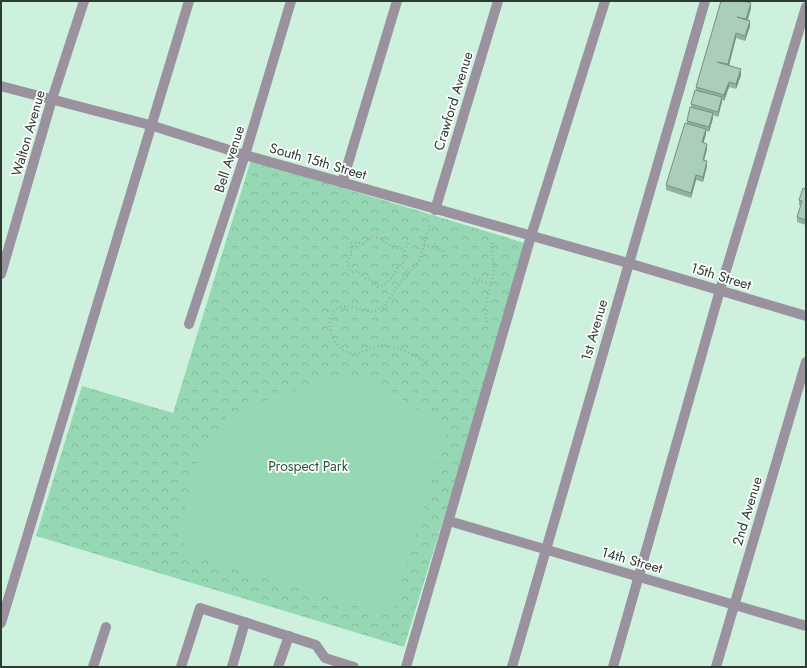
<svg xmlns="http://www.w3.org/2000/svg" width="807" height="668" viewBox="0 0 807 668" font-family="Jost,sans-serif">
<defs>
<pattern id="park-crowns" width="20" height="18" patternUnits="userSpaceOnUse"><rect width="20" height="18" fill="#96d8b3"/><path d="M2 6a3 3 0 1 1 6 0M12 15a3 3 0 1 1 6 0" fill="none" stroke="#82ba9a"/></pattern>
</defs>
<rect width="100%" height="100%" fill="#cdf1dc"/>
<!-- park -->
<path fill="url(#park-crowns)" d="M 251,160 L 528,244 L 404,647 L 36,536 L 82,386 L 173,413 Z"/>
<!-- pitch -->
<path fill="#96d8b3" d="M 336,376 L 374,382 L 447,428 L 392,614 L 188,556 L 180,531 L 196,464 L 227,415 Z"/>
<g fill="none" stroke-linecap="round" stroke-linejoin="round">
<!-- path -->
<g stroke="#95b1a0" stroke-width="2.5" stroke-dasharray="1 3" stroke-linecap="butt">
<path d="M 372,237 L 382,239 L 389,245 L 402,249 L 406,256 C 406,263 401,263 398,268 C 393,276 388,284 378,287 L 372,281 L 364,278 L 359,271 L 351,272 L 347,263 L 351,255 L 351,244 L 356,242 L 363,244 Z"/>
<path d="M 420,237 L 426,239"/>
<path d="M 424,245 L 447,252"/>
<path d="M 405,251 L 408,241"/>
<path d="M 400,265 L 409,272"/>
<path d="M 474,279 L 492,285"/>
<path d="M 487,322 L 485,307 L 495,268 L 491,253 L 493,241"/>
<path d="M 427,362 C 414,356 396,344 381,346 C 369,348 355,358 343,350 C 330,342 322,313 341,307 C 352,304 363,311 374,312 L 385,306 L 396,288 L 419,261 L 430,224"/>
</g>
<!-- minor -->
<g stroke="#9a929f" stroke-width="10">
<path d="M 1,86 L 150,125 L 245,155 L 628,263 L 806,316"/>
<path d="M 342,183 L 397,1"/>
<path d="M 435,210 L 498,1"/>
<path d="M 1,274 L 52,99 L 84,1"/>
<path d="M 189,324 L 245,155 L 291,1"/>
<path d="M 449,521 L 806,626"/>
<path d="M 1,623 L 189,1"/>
<path d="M 93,667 L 106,627"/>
<path d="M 181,667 L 200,608 L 316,645 L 325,658 L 354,667"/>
<path d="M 232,667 L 245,622"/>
<path d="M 278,667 L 289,636"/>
<path d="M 406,667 L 531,236 L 605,1"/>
<path d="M 512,667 L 705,1"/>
<path d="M 613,667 L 720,290 L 806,7"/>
<path d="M 716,667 L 806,362"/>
</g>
</g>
<!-- wall -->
<g fill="#93b19f">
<path d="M 721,1 L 746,1 L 746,2 L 751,8 L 748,20 L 750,26 L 745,41 L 736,38 L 729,65 L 741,75 L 736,89 L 729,87 L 724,101 L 722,100 L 718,117 L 713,115 L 713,118 L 709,132 L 706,131 L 706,134 L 703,143 L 707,149 L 704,160 L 707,166 L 703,182 L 696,180 L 691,198 L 666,190 L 666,185 L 687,124 L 687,121 L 691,108 L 691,104 L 696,90 L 696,87 Z"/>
<path d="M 806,189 L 806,225 L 797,222 L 797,217 L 801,206 L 799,205 L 799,200 Z"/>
</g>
<!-- shaded-wall -->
<g fill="#789082">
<path d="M 751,3 L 751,8 L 746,24 L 746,19 Z"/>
<path d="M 750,21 L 750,26 L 745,41 L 745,36 Z"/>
<path d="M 736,33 L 736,38 L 728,69 L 728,64 Z"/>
<path d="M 741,69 L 741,75 L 736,89 L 736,84 Z"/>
<path d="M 729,82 L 729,87 L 724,101 L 724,95 Z"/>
<path d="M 722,97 L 722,102 L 718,117 L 718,112 Z"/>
<path d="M 713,113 L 713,118 L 709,132 L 709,127 Z"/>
<path d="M 706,129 L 706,134 L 702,148 L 702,142 Z"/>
<path d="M 707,144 L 707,149 L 703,165 L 703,160 Z"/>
<path d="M 707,161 L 707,166 L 703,182 L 703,177 Z"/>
<path d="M 696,175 L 696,180 L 691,198 L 691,193 Z"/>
</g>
<!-- building -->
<g fill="#abceb9" stroke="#789082">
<path d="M 721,1 L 743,1 L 751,3 L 746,19 L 737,17 L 750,21 L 745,36 L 736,33 L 728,64 L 717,62 L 741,69 L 736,84 L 729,82 L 724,95 L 696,87 Z"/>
<path d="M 695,90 L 722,97 L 718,112 L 691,104 Z"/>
<path d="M 690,107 L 713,113 L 709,127 L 687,121 Z"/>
<path d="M 685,123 L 706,129 L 702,142 L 707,144 L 703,160 L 707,161 L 703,177 L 696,175 L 691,193 L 666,185 Z"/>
<path d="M 803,188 L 806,189 L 806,220 L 797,217 L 802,201 L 799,200 Z"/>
</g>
<g text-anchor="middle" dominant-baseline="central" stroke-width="3.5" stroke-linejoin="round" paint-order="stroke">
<!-- street labels -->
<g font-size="14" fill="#2d3c33" stroke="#fff">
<text transform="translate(453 101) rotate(-73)">Crawford Avenue</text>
<text transform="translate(28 133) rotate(-74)">Walton Avenue</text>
<text transform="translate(229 159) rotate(-72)">Bell Avenue</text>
<text transform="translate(318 161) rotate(16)">South 15th Street</text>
<text transform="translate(721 276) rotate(17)">15th Street</text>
<text transform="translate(594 330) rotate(-74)">1st Avenue</text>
<text transform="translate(747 511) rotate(-73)">2nd Avenue</text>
<text transform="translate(632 560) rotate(16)">14th Street</text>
</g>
<!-- park labels -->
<g font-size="14" fill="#26523c" stroke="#fff">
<text x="308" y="466">Prospect Park</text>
</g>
</g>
<!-- border -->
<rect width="807" height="668" fill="none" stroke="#2d3c33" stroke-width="4"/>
</svg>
